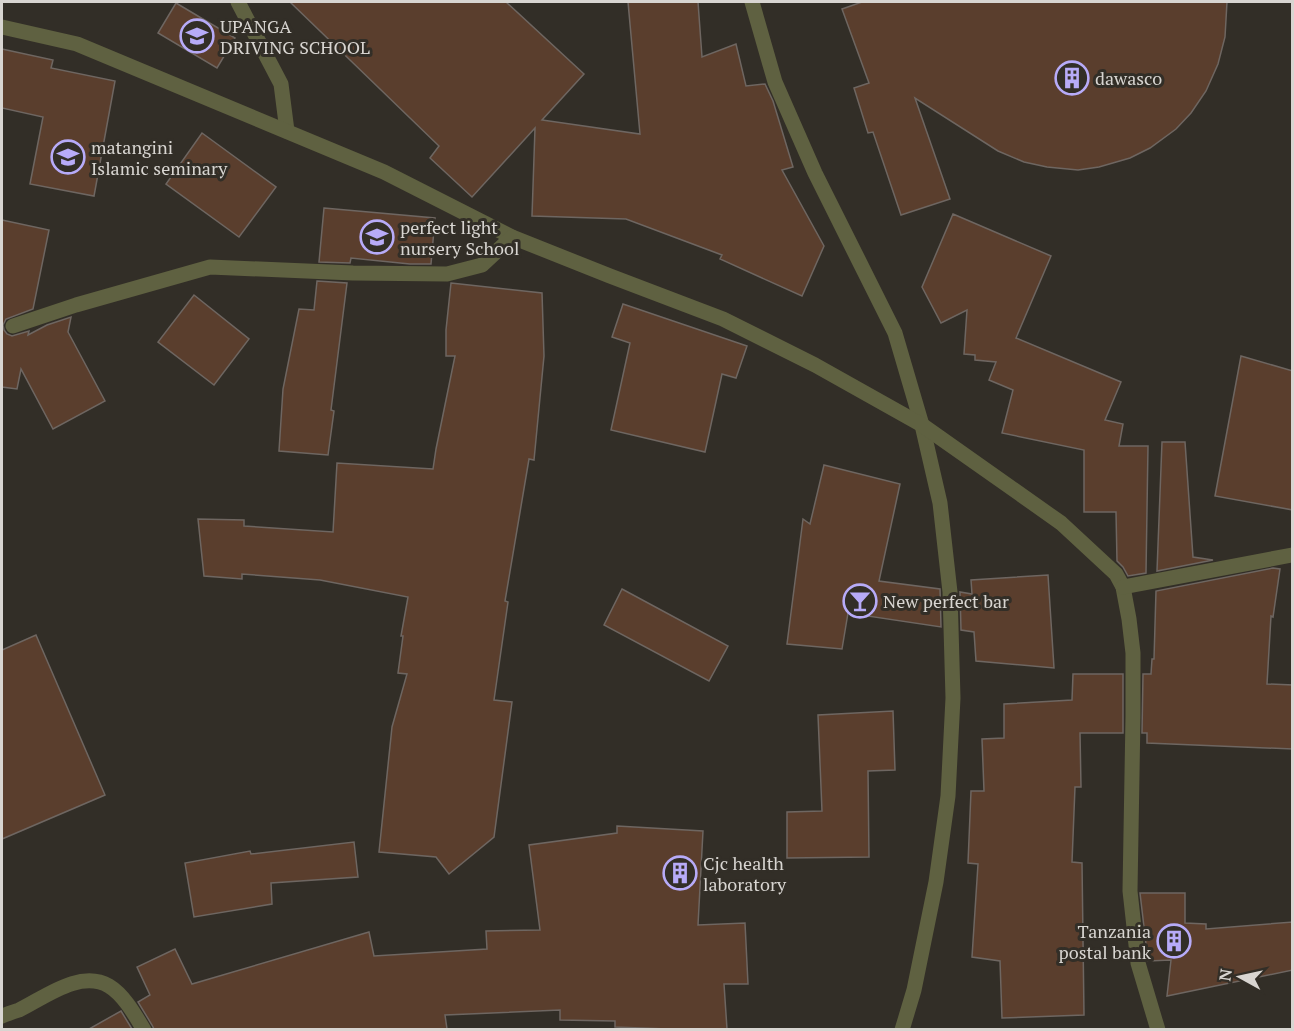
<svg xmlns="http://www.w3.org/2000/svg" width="1294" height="1031" viewBox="0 0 1294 1031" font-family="'PT Serif',serif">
<rect width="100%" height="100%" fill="#322e27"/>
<!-- building -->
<g fill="#5a3e2d" stroke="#6e6661" stroke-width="1.5">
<path d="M 290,2 L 506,2 L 584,74 L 542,120 L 640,134 L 628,2 L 698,2 L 702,57 L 736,44 L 746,86 L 765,84 L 773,101 L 793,167 L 782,170 L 824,246 L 802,296 L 720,259 L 722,255 L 626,219 L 532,216 L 535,128 L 472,197 L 430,158 L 439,146 Z"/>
<path d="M 862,2 L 1227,2 L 1225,37 L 1218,64 L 1206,91 L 1191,113 L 1176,129 L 1150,148 L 1130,158 L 1099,167 L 1078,170 L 1047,167 L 1024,162 L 998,151 L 915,98 L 950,199 L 901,215 L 873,132 L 868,133 L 854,88 L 869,83 L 842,9 Z"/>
<path d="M 176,3 L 235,38 L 217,68 L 158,33 Z"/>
<path d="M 2,49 L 53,60 L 51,68 L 115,81 L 94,196 L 30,184 L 43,117 L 2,108 Z"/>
<path d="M 202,133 L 276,187 L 239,237 L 166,184 Z"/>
<path d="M 324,208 L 435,218 L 431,264 L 410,264 L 351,258 L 350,263 L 319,262 Z"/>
<path d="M 953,214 L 1051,256 L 1016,338 L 1121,382 L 1105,420 L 1123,424 L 1119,446 L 1148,446 L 1146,573 L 1128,576 L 1123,567 L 1117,561 L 1116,512 L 1084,512 L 1084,450 L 1002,433 L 1013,390 L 989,380 L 996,362 L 975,360 L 975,355 L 964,354 L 967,310 L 941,323 L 922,287 Z"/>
<path d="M 2,220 L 49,230 L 33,309 L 6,319 L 3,325 L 4,330 L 7,334 L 12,336 L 29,331 L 28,335 L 47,325 L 71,317 L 68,332 L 105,401 L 53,429 L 21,369 L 17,389 L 2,387 Z"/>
<path d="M 317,281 L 347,283 L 331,410 L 334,411 L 328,455 L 279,451 L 283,389 L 299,309 L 314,310 Z"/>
<path d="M 451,283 L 542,293 L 544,356 L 534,460 L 529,459 L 505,601 L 508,602 L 494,700 L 512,702 L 494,837 L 449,874 L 436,857 L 379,852 L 392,727 L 407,674 L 398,673 L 403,636 L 401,636 L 408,597 L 320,580 L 242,574 L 242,579 L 204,576 L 198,519 L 244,520 L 244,526 L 333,532 L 337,463 L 433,469 L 436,449 L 455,356 L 446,356 L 446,330 Z"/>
<path d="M 194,295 L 249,339 L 214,385 L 158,342 Z"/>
<path d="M 623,304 L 747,346 L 736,378 L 722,374 L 705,452 L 611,430 L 630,343 L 612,337 Z"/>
<path d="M 1241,356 L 1293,371 L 1293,510 L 1215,496 Z"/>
<path d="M 1162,442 L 1185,442 L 1193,557 L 1213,560 L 1157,571 Z"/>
<path d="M 824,465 L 900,484 L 879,581 L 940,589 L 941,627 L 848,613 L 842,649 L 787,644 L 803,519 L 810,524 Z"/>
<path d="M 1273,568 L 1280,569 L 1273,617 L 1271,616 L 1267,684 L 1293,685 L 1293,749 L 1147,743 L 1147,733 L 1142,733 L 1143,674 L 1151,674 L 1152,659 L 1154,659 L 1156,591 Z"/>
<path d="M 1048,575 L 1054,668 L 976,661 L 974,632 L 961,630 L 960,592 L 972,594 L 971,580 Z"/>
<path d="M 622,589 L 728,646 L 709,681 L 604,625 Z"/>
<path d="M 36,635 L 105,795 L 2,839 L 2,650 Z"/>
<path d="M 1073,674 L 1123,674 L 1123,733 L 1080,733 L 1081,787 L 1075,787 L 1072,862 L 1082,863 L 1084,1015 L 1002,1018 L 1000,961 L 972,957 L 978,864 L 968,863 L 971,791 L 984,791 L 982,739 L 1004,738 L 1004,704 L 1072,700 Z"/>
<path d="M 893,711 L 895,770 L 868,771 L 869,857 L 787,858 L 787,812 L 822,811 L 818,715 Z"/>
<path d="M 617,826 L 703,831 L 698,925 L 745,923 L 748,984 L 724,984 L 727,1029 L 668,1029 L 615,1027 L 615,1021 L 560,1020 L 560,1010 L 445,1015 L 447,1029 L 154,1029 L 152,1025 L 138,1002 L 150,995 L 137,967 L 175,949 L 192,984 L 369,932 L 374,956 L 487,949 L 486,931 L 540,930 L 529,845 L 617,833 Z"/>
<path d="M 354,842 L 358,877 L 271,883 L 272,904 L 194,917 L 185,863 L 250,851 L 251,854 Z"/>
<path d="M 1140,893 L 1185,893 L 1185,923 L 1206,924 L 1206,929 L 1293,922 L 1293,970 L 1167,996 L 1171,960 L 1148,961 Z"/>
<path d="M 121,1011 L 132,1029 L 89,1029 Z"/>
</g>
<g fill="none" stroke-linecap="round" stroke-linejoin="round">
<!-- street -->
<g stroke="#5f6141" stroke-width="15">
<path d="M 238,2 L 281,84 L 287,131"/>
<path d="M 752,2 L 775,82 L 815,173 L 895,333 L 922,425 L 940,503 L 950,592 L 953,698 L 948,796 L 936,882 L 914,990 L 902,1030"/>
<path d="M 2,27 L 77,44 L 384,172 L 512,237 L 610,276 L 723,319 L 815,365 L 922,425 L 1061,523 L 1116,574 L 1123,587 L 1129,619 L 1133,653 L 1133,716 L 1130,891 L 1138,963 L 1158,1030"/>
<path d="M 13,326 L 76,305 L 210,267 L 353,273 L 447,274 L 482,265 L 512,237"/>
<path d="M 1123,587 L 1292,555"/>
<path d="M 2,1016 C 7,1014 13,1012 19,1010 C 44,998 80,969 109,986 C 124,995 135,1015 144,1030"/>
</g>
</g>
<!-- icons -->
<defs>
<g id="university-ring" transform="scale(1.725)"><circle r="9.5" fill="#322e27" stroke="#b7abf8" stroke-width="1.5"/><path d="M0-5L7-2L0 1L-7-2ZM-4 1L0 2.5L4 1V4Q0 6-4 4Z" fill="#b7abf8"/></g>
<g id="building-ring" transform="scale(1.725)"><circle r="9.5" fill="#322e27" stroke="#b7abf8" stroke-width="1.5"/><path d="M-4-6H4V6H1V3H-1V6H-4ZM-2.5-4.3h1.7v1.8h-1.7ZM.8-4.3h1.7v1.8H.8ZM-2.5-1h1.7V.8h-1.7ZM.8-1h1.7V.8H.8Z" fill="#b7abf8"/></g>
<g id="school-ring" transform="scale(1.725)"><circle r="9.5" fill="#322e27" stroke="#b7abf8" stroke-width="1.5"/><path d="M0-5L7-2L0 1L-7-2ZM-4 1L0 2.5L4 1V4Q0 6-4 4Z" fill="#b7abf8"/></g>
<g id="bar-ring" transform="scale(1.725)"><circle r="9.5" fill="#322e27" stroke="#b7abf8" stroke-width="1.5"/><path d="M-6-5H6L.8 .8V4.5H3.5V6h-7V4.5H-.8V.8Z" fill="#b7abf8"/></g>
</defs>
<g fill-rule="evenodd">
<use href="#university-ring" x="197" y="36"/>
<use href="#building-ring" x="1072" y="78"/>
<use href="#school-ring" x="68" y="157"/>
<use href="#school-ring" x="377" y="237"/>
<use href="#bar-ring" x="860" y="601"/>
<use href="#building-ring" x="680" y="873"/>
<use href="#building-ring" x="1174" y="941"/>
</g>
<g text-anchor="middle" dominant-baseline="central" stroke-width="6" stroke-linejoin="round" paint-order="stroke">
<!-- poi labels -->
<g font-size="18" fill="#d8d5d1" stroke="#322e27" text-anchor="start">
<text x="220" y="26">UPANGA<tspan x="220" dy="21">DRIVING SCHOOL</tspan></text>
<text x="1095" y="78">dawasco</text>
<text x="91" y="147">matangini<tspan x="91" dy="21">Islamic seminary</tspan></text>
<text x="400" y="227">perfect light<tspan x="400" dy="21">nursery School</tspan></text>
<text x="883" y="601">New perfect bar</text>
<text x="703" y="863">Cjc health<tspan x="703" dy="21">laboratory</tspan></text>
<text x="1151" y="931" text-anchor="end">Tanzania<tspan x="1151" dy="21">postal bank</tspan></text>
</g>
</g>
<!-- border -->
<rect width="1294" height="1031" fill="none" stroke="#d8d5d1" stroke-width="6"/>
<!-- north arrow -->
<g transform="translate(1240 977) rotate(278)" stroke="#322e27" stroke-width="4.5" paint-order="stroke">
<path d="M0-4.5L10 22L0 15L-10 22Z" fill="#d8d5d1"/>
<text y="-9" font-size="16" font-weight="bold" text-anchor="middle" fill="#d8d5d1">N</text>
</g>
</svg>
